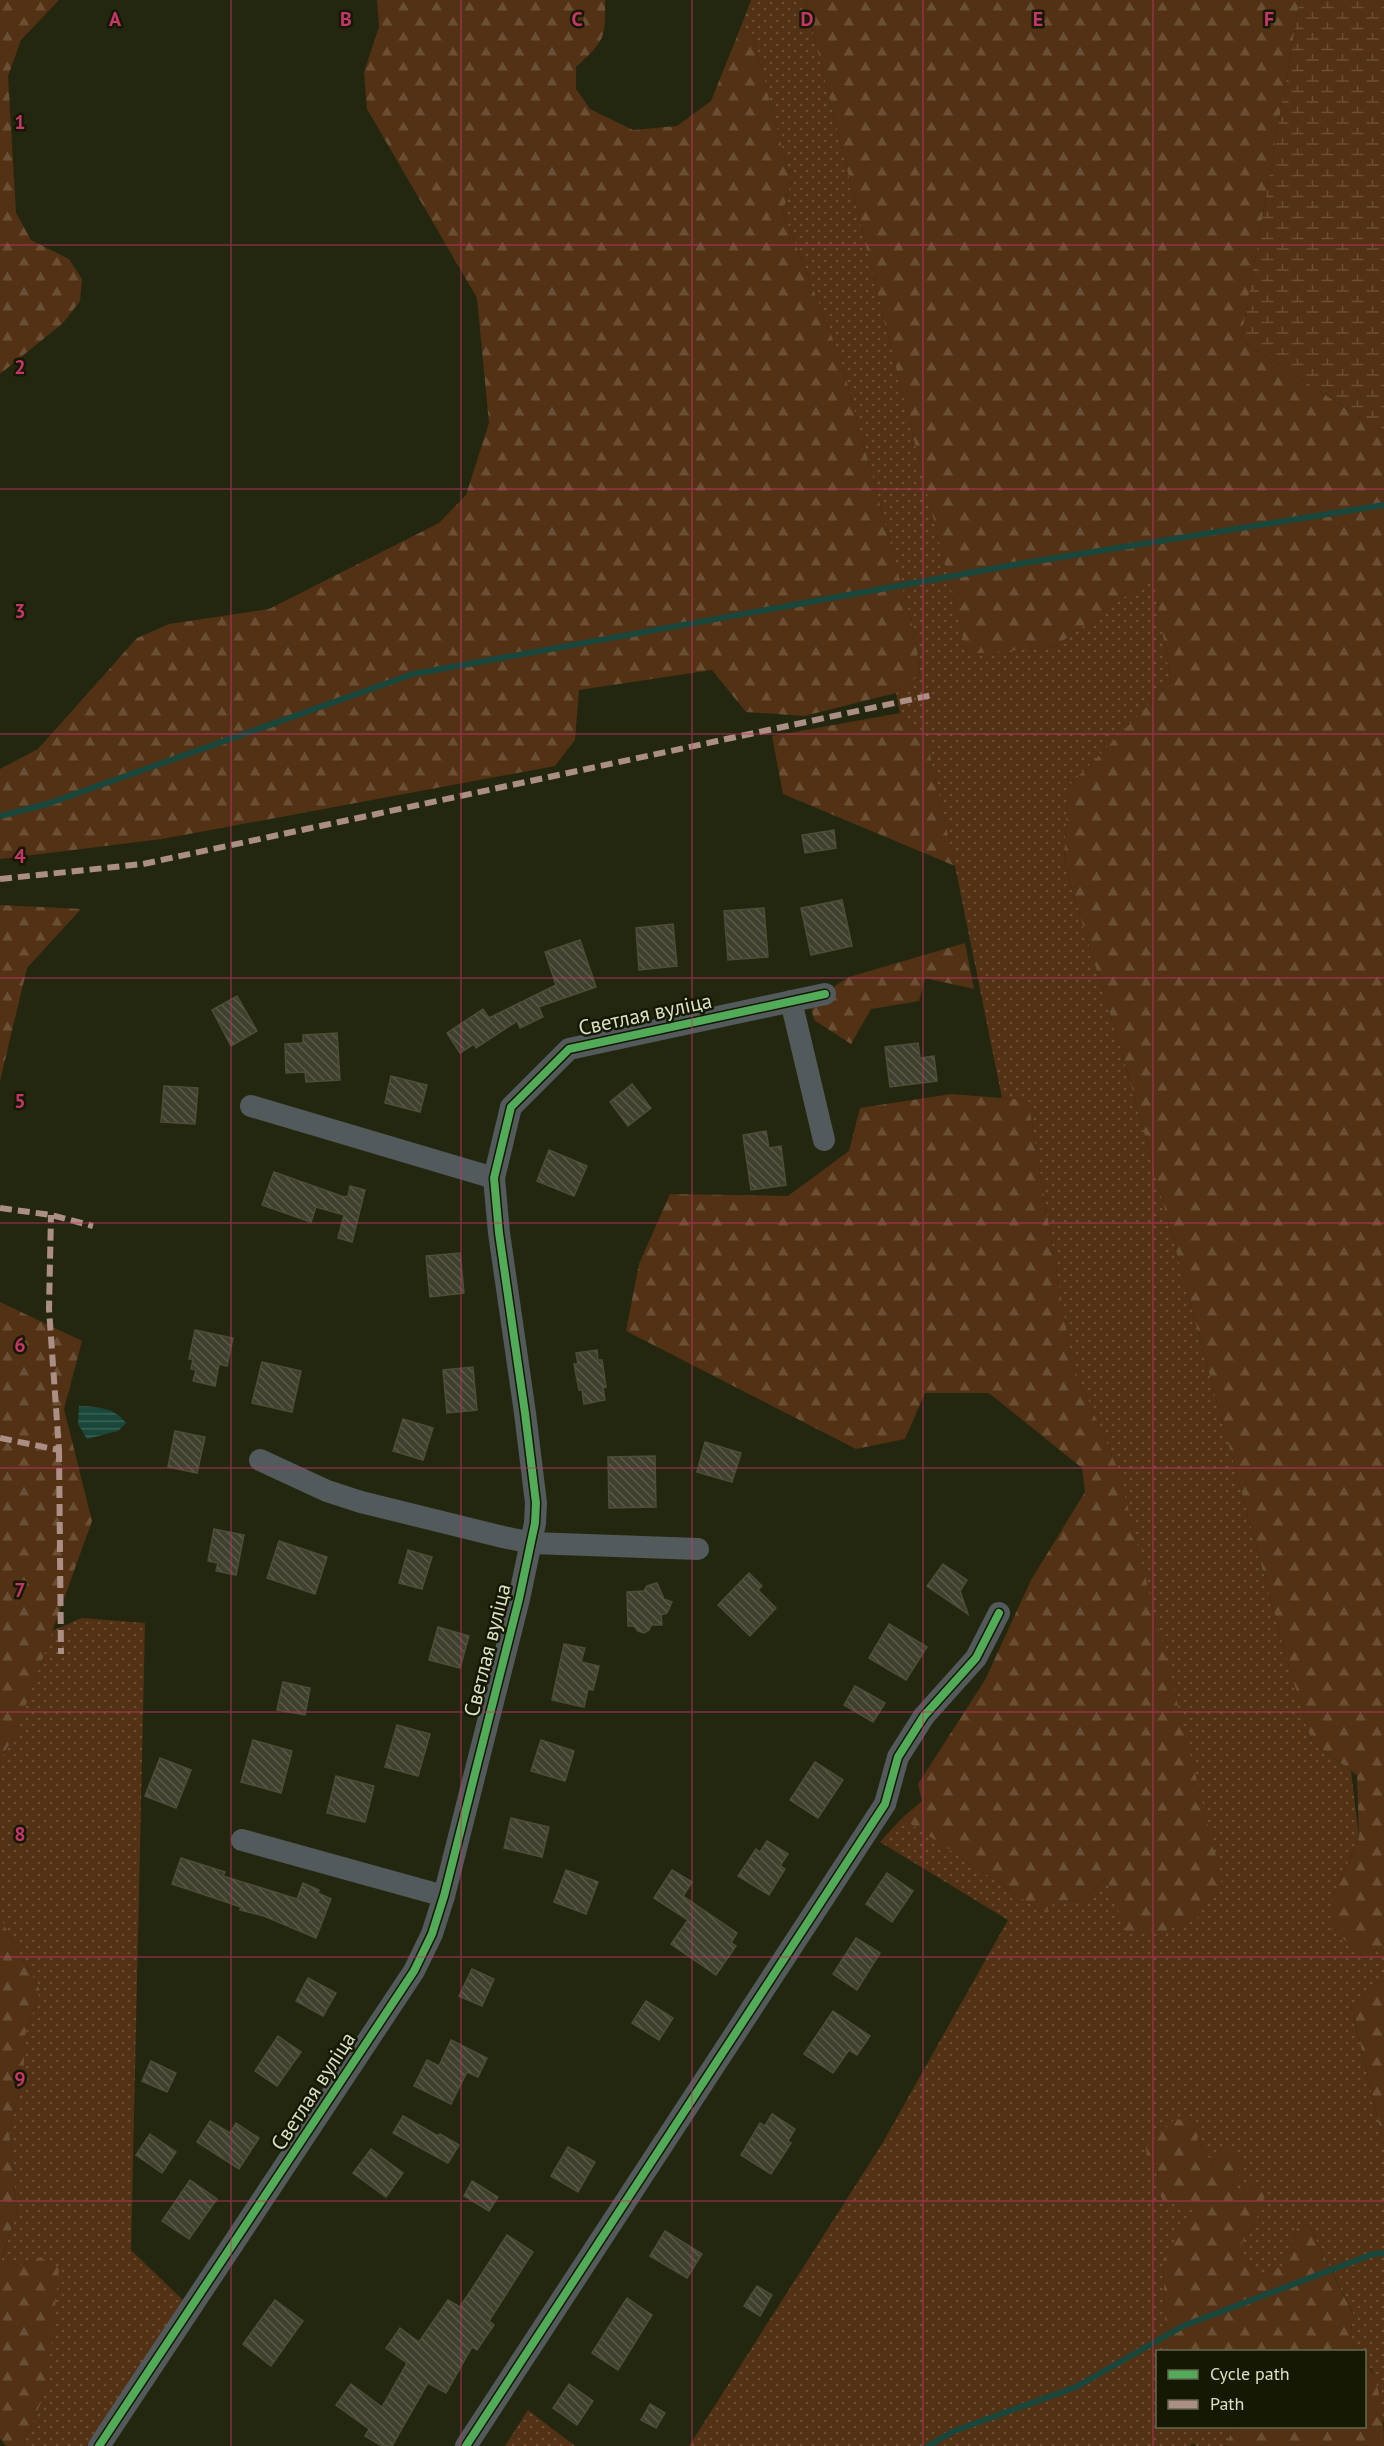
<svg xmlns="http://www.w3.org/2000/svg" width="1384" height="2446" viewBox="0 0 1384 2446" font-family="'PT Sans',sans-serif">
<defs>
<pattern id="grass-dots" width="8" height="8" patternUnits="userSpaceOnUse" patternTransform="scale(1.5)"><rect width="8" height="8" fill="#523115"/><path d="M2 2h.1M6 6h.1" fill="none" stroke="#6a4f35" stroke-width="1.8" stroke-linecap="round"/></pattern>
<pattern id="forest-firs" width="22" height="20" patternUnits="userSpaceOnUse" patternTransform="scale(1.5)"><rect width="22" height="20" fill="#523115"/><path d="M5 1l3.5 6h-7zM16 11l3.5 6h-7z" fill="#6a4f35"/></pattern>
<pattern id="wetland-marsh" width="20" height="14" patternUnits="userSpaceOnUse" patternTransform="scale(1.5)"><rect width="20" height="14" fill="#523115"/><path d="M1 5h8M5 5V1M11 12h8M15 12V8" fill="none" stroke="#6a4f35"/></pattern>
<pattern id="water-rules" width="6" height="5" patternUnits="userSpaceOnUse" patternTransform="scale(1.5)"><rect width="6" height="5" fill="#1a473b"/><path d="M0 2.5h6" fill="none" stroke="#3b6156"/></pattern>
<pattern id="building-back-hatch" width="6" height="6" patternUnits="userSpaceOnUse" patternTransform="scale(1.5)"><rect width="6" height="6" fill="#3f402d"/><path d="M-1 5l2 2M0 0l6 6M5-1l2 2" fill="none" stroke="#5a5b4a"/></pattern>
</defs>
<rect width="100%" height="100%" fill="#24270f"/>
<!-- grass -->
<g fill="url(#grass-dots)">
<path d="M 751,0 L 805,0 L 967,653 L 1054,647 L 1153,576 L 1171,682 L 1068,787 L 1064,863 L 1128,1073 L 1287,1660 L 1312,1742 L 1351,1771 L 1359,1838 L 1331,1901 L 1364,1954 L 1384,1947 L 1384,1980 L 1372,1985 L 1351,2006 L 1384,2145 L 1384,2423 L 1372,2370 L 1365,2360 L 1364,2352 L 1358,2351 L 1350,2340 L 1353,2313 L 1308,2224 L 1297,2228 L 1284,2266 L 1260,2276 L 1238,2250 L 1256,2220 L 1256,2183 L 1241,2194 L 1213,2164 L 1197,2140 L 1158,2165 L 1157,2188 L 1194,2210 L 1163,2260 L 1166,2351 L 1158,2352 L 1158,2426 L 1235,2427 L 1224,2446 L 1197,2446 L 1193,2443 L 1190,2446 L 689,2446 L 882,2144 L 1008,1920 L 880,1842 L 902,1818 L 1044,1913 L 1056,1901 L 1084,1900 L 1106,1878 L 1119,1472 L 1072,1363 L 1028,1100 L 1002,1098 L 955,866 L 925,734 L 900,713 L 896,693 L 920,674 L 916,639 L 841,360 L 783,212 L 791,182 L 752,33 L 740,29 Z"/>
<path d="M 82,1618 L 145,1623 L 131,2250 L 184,2301 L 87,2446 L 23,2446 L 47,2388 L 40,2257 L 21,2265 L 1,2261 L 17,2212 L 9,2130 L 24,2075 L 24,2039 L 40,1990 L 0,1918 L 0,1761 L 16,1732 L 52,1631 Z"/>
<path d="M 528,2410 L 575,2446 L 505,2446 Z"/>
</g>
<!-- forest -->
<g fill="url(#forest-firs)">
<path d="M 0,0 L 59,0 L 21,40 L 8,76 L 16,213 L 31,240 L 69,259 L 82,279 L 80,301 L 63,323 L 0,374 Z"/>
<path d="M 377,0 L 605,0 C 606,39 604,41 576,67 L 576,89 L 590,109 L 633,130 L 677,126 L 711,101 L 740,29 L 752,33 L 791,182 L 783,212 L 841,360 L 916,639 L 920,675 L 896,693 L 804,716 L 746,712 L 712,670 L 579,690 L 575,740 L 555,766 L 162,839 L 0,859 L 0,769 L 38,749 L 137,638 L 169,624 L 269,609 L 439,523 L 466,495 L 489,423 L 477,298 L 367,109 L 364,72 L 379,27 Z"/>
<path d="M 805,0 L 1300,0 L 1241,340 L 1384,433 L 1384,1947 L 1364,1954 L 1331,1930 L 1331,1901 L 1359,1838 L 1357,1775 L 1312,1742 L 1287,1660 L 1128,1073 L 1064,863 L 1068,787 L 1171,682 L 1153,577 L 1054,647 L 967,654 Z"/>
<path d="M 900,713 L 925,733 L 955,866 L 783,794 L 772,736 Z"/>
<path d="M 0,905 L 81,909 L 27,968 L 0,1081 Z"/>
<path d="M 965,943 L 974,989 L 925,978 L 919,1001 L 871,1009 L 851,1044 L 814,1020 L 810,1002 L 849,977 Z"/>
<path d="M 951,1094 L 1028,1100 L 1072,1363 L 1119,1472 L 1222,1880 L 1197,1918 L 1158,1934 L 1127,1933 L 1106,1878 L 1084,1900 L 1056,1901 L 1044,1913 L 902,1818 L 922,1801 L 918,1784 L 985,1680 L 1031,1580 L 1085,1492 L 1082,1468 L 989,1393 L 925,1393 L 905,1439 L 856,1449 L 626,1331 L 639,1264 L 670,1194 L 788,1196 L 849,1151 L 860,1108 Z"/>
<path d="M 0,1302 L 82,1341 L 64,1409 L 92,1521 L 16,1732 L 0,1761 Z"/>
<path d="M 0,1918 L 40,1990 L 24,2039 L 24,2075 L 9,2130 L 17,2212 L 1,2260 L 21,2265 L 40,2257 L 59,2268 L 47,2388 L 23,2446 L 6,2446 L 0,2438 Z"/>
<path d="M 1384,1980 L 1384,2145 L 1351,2005 L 1372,1985 Z"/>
<path d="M 1175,2119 L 1191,2121 L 1201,2130 L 1197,2140 L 1213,2164 L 1226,2149 L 1239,2156 L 1244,2170 L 1232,2185 L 1241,2193 L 1256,2182 L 1265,2195 L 1256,2220 L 1238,2250 L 1260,2276 L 1284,2265 L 1297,2228 L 1308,2224 L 1353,2314 L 1350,2340 L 1358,2351 L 1166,2351 L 1163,2260 L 1193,2210 L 1163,2201 L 1157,2188 L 1158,2165 L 1147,2160 L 1146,2147 Z"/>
<path d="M 1365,2360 C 1381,2382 1384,2419 1384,2446 L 1224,2446 L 1235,2427 L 1364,2426 Z"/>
</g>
<!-- wetland -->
<path fill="url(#wetland-marsh)" d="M 1300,0 L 1384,0 L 1384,433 L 1241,340 Z"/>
<!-- water -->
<path fill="url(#water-rules)" d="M 79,1406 C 97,1407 114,1407 126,1423 L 118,1431 L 87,1439 L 78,1424 Z"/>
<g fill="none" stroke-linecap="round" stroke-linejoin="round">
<!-- stream -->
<g stroke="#1a473b" stroke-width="6">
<path d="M 0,816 L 47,804 L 413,674 L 1024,563 L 1384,505"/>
<path d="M 928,2446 L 954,2431 L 1076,2387 L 1183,2326 L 1373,2254 L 1384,2253"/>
</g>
</g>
<!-- building -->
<g fill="url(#building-back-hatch)" stroke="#4e4d37" stroke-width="1.5">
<path d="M 834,830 L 836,848 L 805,853 L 802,835 Z"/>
<path d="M 842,900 L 852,946 L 811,955 L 801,908 Z"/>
<path d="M 764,908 L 768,957 L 728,960 L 724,911 Z"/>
<path d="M 673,924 L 677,966 L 639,970 L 636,928 Z"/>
<path d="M 580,940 L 596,987 L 541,1006 L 539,1007 L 543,1017 L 520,1028 L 517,1021 L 476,1048 L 474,1044 L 460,1053 L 447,1033 L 483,1009 L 489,1018 L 556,985 L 545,952 Z"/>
<path d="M 237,996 L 257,1031 L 231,1046 L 212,1010 Z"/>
<path d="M 337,1033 L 340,1080 L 306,1082 L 305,1072 L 286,1073 L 285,1044 L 303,1043 L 303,1035 Z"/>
<path d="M 918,1043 L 920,1058 L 934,1056 L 937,1081 L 890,1087 L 885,1047 Z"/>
<path d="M 391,1076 L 427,1085 L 420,1112 L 385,1103 Z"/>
<path d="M 632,1084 L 651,1108 L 628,1126 L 610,1102 Z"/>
<path d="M 164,1086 L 198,1088 L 195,1124 L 161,1122 Z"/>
<path d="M 766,1131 L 769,1148 L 781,1146 L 786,1185 L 751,1190 L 743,1135 Z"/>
<path d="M 549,1150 L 587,1166 L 574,1196 L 537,1181 Z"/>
<path d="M 274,1172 L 344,1197 L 348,1196 L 350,1186 L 365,1190 L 352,1242 L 338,1238 L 344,1215 L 316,1207 L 311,1222 L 262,1205 Z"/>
<path d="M 460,1253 L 464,1293 L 430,1297 L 426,1256 Z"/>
<path d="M 195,1330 L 233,1338 L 227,1366 L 219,1364 L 215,1386 L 193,1381 L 196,1370 L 191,1369 L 193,1359 L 189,1359 Z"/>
<path d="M 597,1350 L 598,1360 L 602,1360 L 606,1387 L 603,1388 L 605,1400 L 584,1404 L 582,1390 L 579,1390 L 574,1364 L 578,1364 L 576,1353 Z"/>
<path d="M 262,1362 L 301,1371 L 292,1412 L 252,1403 Z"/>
<path d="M 473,1367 L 477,1410 L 447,1413 L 443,1370 Z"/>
<path d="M 403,1419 L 433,1428 L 423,1460 L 393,1451 Z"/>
<path d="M 175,1431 L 205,1437 L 197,1473 L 168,1467 Z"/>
<path d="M 705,1442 L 741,1453 L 732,1482 L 697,1472 Z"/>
<path d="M 655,1456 L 656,1507 L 609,1508 L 608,1457 Z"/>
<path d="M 214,1529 L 244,1535 L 236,1575 L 216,1571 L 218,1563 L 208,1561 Z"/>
<path d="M 279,1541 L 327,1557 L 315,1594 L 267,1578 Z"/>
<path d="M 408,1550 L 432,1557 L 422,1589 L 399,1583 Z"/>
<path d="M 943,1564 L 967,1580 L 960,1591 L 968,1614 L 927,1586 Z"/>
<path d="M 749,1573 L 762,1586 L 758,1590 L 776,1608 L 750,1636 L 718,1605 Z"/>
<path d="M 657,1583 L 664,1599 L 672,1602 L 667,1613 L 661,1615 L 662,1625 L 651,1625 L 649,1630 L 644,1633 L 638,1631 L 634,1626 L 628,1626 L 627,1592 L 644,1591 L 647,1586 Z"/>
<path d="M 889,1624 L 927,1647 L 906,1680 L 869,1658 Z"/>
<path d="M 438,1627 L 469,1636 L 460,1668 L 429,1660 Z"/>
<path d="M 564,1644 L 585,1648 L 581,1662 L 599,1666 L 593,1690 L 588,1689 L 584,1707 L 552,1700 Z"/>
<path d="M 283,1682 L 310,1688 L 305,1715 L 277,1710 Z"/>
<path d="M 855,1686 L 885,1703 L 873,1722 L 844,1705 Z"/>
<path d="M 397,1725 L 430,1734 L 418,1776 L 385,1767 Z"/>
<path d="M 253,1740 L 292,1751 L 281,1793 L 241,1782 Z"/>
<path d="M 541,1740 L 574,1751 L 565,1781 L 531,1771 Z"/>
<path d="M 160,1758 L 191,1770 L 176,1808 L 145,1796 Z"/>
<path d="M 815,1762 L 843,1780 L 818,1818 L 790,1800 Z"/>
<path d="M 336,1776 L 374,1786 L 365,1822 L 327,1813 Z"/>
<path d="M 511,1818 L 549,1827 L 542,1857 L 504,1848 Z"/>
<path d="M 767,1841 L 788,1854 L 780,1866 L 785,1869 L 769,1895 L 738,1876 L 756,1849 L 760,1852 Z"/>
<path d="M 181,1858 L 225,1872 L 223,1876 L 297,1899 L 303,1883 L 319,1890 L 318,1893 L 331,1899 L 316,1938 L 264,1916 L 240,1910 L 241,1907 L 172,1884 Z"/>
<path d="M 566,1870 L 598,1882 L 586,1914 L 554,1902 Z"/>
<path d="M 672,1870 L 692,1882 L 683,1896 L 737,1933 L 731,1943 L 736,1946 L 716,1975 L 671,1944 L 688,1920 L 654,1898 Z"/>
<path d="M 887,1873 L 913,1891 L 892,1922 L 866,1904 Z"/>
<path d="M 856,1938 L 880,1953 L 857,1990 L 833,1974 Z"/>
<path d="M 472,1969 L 494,1979 L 482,2006 L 459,1996 Z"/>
<path d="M 308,1978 L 336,1993 L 323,2016 L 296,2001 Z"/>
<path d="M 646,2001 L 673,2018 L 659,2040 L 632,2023 Z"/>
<path d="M 833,2011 L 870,2036 L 857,2055 L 849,2050 L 833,2073 L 804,2054 Z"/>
<path d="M 278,2036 L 301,2052 L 277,2086 L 255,2071 Z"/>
<path d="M 451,2040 L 487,2058 L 478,2077 L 467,2072 L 451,2104 L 414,2086 L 427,2060 L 439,2066 Z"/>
<path d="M 151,2061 L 176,2073 L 167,2092 L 142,2081 Z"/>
<path d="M 772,2114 L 795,2129 L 788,2141 L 791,2143 L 771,2174 L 741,2155 L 760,2123 L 765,2126 Z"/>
<path d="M 403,2116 L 438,2136 L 440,2134 L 459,2145 L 448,2163 L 393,2133 Z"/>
<path d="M 210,2121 L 230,2133 L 236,2123 L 259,2138 L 239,2169 L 197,2142 Z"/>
<path d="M 150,2134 L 176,2152 L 162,2173 L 136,2155 Z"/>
<path d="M 568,2147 L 595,2162 L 578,2192 L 551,2176 Z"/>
<path d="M 371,2149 L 403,2173 L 386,2197 L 353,2173 Z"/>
<path d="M 190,2180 L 217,2199 L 189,2239 L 162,2221 Z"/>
<path d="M 472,2181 L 498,2197 L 489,2211 L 464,2196 Z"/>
<path d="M 665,2231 L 702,2254 L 687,2278 L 650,2256 Z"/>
<path d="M 507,2235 L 533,2252 L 489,2321 L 494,2325 L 477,2350 L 472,2347 L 446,2393 L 428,2383 L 392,2446 L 382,2446 L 365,2436 L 369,2429 L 336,2405 L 351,2384 L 382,2407 L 407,2363 L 386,2348 L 400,2328 L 419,2342 L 448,2300 L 460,2307 Z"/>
<path d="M 757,2286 L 772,2295 L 760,2316 L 744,2306 Z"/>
<path d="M 627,2298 L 652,2315 L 618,2370 L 592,2353 Z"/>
<path d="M 275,2300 L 303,2321 L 271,2366 L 243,2344 Z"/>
<path d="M 569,2384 L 593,2401 L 577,2425 L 553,2408 Z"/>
<path d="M 650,2404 L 665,2413 L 656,2428 L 641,2420 Z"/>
</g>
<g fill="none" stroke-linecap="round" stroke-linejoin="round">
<!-- minor -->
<g stroke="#535a5b" stroke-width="22">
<path d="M 791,1001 L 824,1140"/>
<path d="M 251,1106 L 494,1178"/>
<path d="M 260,1460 L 327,1491 L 361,1502 L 503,1537 L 532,1543 L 698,1549"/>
<path d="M 242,1840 L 444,1896"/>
<path d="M 99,2446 L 414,1971 L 432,1934 L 444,1896 L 519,1599 L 535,1523 L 536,1503 L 525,1413 L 499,1233 L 494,1178 L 511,1107 L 569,1049 L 825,994"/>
<path d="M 466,2446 L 885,1804 L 898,1757 L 924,1716 L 976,1658 L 999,1613"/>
</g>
<!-- quiet -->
<g stroke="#ac8f84" stroke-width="6" stroke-dasharray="12 6" stroke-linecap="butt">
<path d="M 0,879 L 143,864 L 932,695"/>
<path d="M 0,1208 L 51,1215 L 93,1226"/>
<path d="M 0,1438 L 59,1450 L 49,1309 L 51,1215"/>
<path d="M 59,1450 L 61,1654"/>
</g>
<!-- cycleway casing -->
<g stroke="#151802" stroke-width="11">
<g id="cycleway">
<path d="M 99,2446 L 414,1971 L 432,1934 L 444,1896 L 519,1599 L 535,1523 L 536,1503 L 525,1413 L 499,1233 L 494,1178 L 511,1107 L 569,1049 L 825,994"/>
<path d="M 466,2446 L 885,1804 L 898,1757 L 924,1716 L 976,1658 L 999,1613"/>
</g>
</g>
<!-- cycleway -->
<use href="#cycleway" stroke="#51ab58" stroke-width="8"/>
</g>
<!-- grid -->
<path fill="none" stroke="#c6366b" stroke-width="1.5" stroke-opacity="0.55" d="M 231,0 L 231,2446M 461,0 L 461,2446M 692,0 L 692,2446M 923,0 L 923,2446M 1153,0 L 1153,2446M 0,245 L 1384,245M 0,489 L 1384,489M 0,734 L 1384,734M 0,978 L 1384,978M 0,1223 L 1384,1223M 0,1468 L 1384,1468M 0,1712 L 1384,1712M 0,1957 L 1384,1957M 0,2201 L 1384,2201"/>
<g text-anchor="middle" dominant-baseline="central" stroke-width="5" stroke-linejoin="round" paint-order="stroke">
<!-- street labels -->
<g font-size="21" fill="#dbe1c3" stroke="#151802">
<text transform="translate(645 1014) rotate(-12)">Светлая вуліца</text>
<text transform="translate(487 1650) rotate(-76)">Светлая вуліца</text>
<text transform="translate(313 2091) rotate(-57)">Светлая вуліца</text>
</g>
</g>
<g font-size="20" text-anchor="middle" font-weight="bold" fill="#c6366b" stroke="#151802" stroke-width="5" stroke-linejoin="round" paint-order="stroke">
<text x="115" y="26">A</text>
<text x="346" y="26">B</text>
<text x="577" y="26">C</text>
<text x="807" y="26">D</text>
<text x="1038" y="26">E</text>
<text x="1269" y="26">F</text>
<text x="20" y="129">1</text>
<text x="20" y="374">2</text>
<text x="20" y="618">3</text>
<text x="20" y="863">4</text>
<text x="20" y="1108">5</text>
<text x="20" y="1352">6</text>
<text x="20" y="1597">7</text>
<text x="20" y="1841">8</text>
<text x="20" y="2086">9</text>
</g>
<!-- legend -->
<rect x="1156" y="2350" width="210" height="78" fill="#151802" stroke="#64684f" stroke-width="1.5"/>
<rect x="1168" y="2370" width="30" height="9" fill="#51ab58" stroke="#64684f" stroke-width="1.5"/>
<text x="1210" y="2380" font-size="18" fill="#dbe1c3">Cycle path</text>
<rect x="1168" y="2400" width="30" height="9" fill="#ac8f84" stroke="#64684f" stroke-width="1.5"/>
<text x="1210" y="2410" font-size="18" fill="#dbe1c3">Path</text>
</svg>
